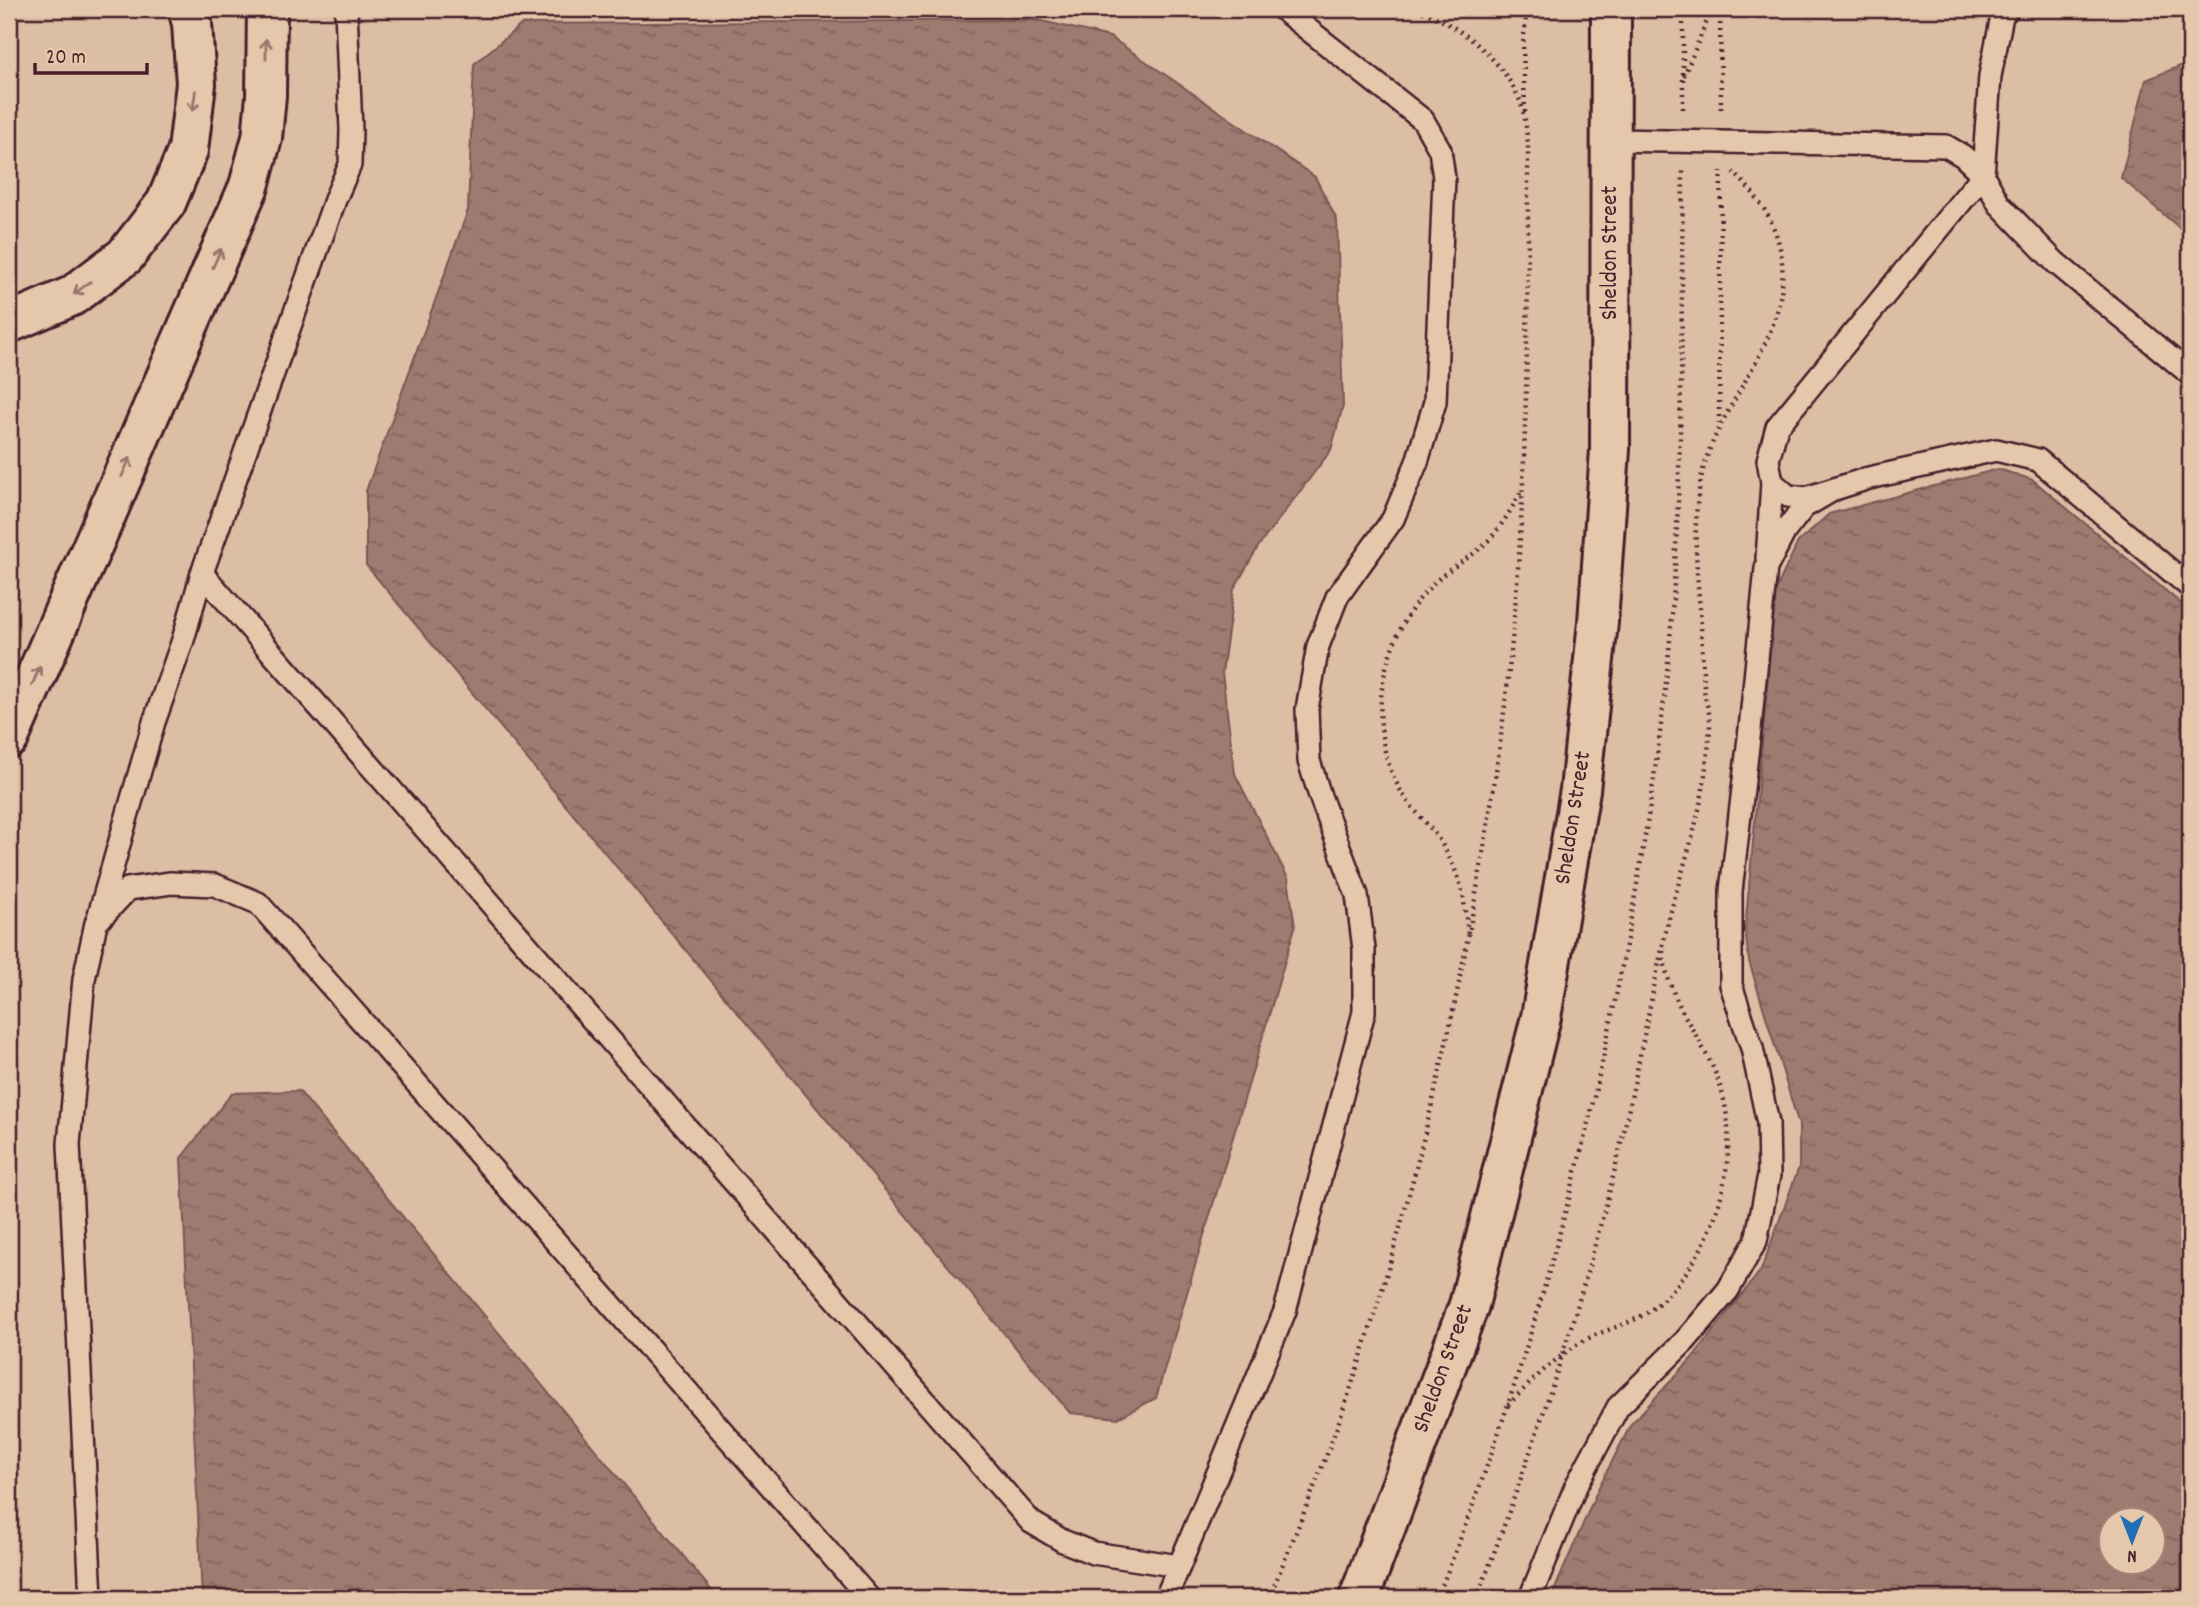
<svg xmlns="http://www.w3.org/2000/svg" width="2199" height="1607" viewBox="0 0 2199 1607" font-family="Dekko,sans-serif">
<defs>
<pattern id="water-ripples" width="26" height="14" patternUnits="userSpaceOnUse" patternTransform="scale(1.75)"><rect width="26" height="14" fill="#9e7a70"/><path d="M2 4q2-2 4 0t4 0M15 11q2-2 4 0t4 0" fill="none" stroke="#83635c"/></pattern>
</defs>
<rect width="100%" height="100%" fill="#dcbea4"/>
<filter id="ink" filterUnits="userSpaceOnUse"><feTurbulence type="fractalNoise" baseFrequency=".0143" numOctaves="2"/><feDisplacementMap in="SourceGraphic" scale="14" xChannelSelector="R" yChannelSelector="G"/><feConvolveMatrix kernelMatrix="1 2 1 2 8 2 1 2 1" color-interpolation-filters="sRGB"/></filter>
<g filter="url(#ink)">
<!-- water -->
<g fill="url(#water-ripples)" stroke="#7c5654" stroke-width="2" fill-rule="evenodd">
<path d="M 1038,20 L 1110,37 L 1315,177 L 1337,220 L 1343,406 L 1331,450 L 1258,547 L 1234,589 L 1222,673 L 1235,774 L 1288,878 L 1295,927 L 1156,1398 L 1118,1418 L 1070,1413 L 366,565 L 366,491 L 468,210 L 474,64 L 522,24 Z"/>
<path d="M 2190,62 L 2190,237 L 2121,178 L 2146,80 Z"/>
<path d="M 1998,469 L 2033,480 L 2190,611 L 2190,1598 L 1551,1598 L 1598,1489 L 1631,1424 L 1692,1358 L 1761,1270 L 1799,1167 L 1799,1125 L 1749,961 L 1745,930 L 1776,589 L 1798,542 L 1829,514 ZM 2112,1520 L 2154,1520 L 2154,1562 L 2112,1562 Z"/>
<path d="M 299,1091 L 718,1598 L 202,1598 L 181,1158 L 232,1093 Z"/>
</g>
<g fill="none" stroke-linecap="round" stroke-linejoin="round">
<!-- lane casing -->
<g stroke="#4a1f2b" stroke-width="26">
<g id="lane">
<path d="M 346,9 L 351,130 L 350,165 L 336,197 L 202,573 L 1031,1522 L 1063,1541 L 1093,1553 L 1179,1566"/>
<path d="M 2008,9 L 2002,16 L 1990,76 L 1983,175 L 1777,427 L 1768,460 L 1772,482 L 1788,496 L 1806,498 L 1869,478 L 1996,450 L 2038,460 L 2190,587"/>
<path d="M 1612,140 L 1946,146 L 1963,156 L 1983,175 L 1999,204 L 2055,262 L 2190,374"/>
<path d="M 1767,559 L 1772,482"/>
<path d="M 98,918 L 154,722 L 183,640 L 202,573"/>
<path d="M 91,1598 L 69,1144 L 84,979 L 96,923 L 128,889 L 171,883 L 215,885 L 258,903 L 869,1598"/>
<path d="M 1166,1598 L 1285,1311 L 1364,1012 L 1364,949 L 1357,895 L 1320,796 L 1309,761 L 1307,709 L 1318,646 L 1337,597 L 1393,519 L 1417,462 L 1435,402 L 1444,178 L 1440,150 L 1423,120 L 1282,9"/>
<path d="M 1530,1598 L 1576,1486 L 1618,1407 L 1685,1341 L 1728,1290 L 1756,1241 L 1769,1175 L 1768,1123 L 1752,1048 L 1731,985 L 1731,891 L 1750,729 L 1766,568 L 1785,531 L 1804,507 L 1833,490"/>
</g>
</g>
<!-- secondary casing -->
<g stroke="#4a1f2b" stroke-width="44">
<path id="secondary" d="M 1359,1598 L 1469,1305 L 1541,1017 L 1580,790 L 1598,622 L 1610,450 L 1611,9"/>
</g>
<!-- highway casing -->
<g stroke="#4a1f2b" stroke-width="44">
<g id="highway">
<path d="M 9,323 L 72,296 L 125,256 L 166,203 L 188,150 L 196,84 L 192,23 L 188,9"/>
<path d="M 9,738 L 249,186 L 262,138 L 266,96 L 267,9"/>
</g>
</g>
<!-- path -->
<g stroke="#4a1f2b" stroke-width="4.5" stroke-dasharray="2 5" stroke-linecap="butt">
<path d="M 1683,9 L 1683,113"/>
<path d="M 1720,9 L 1721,113"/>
<path d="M 1684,76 L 1712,9"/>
<path d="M 1525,112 L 1523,44 L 1527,9"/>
<path d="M 1719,424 L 1721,171"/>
<path d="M 1468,933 C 1465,912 1464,889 1455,870 C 1449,856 1441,841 1431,829 C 1422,818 1412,808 1404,796 C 1369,742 1375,667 1409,614 C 1419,598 1432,583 1448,571 C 1461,562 1475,554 1486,543 C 1501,528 1512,508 1522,490"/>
<path d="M 1508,1405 C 1532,1381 1555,1357 1585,1340 C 1605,1329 1629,1325 1648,1312 C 1710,1267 1743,1166 1722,1092 C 1708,1042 1667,1005 1663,951"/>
<path d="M 1269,1598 C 1299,1525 1330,1451 1355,1375 C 1400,1240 1435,1102 1463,963 C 1486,845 1505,727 1515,608 C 1528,453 1528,299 1528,144 C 1526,128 1525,111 1518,96 C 1497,54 1459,25 1416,9"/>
<path d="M 1437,1598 C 1519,1395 1580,1182 1622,966 C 1641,866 1658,764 1668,662 C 1683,499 1681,334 1683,171"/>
<path d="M 1477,1598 C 1529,1461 1577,1320 1613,1177 C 1633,1097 1647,1016 1665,935 C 1677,881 1698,831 1705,775 C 1707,758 1710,740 1710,723 C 1710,710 1704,699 1704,686 C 1702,661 1702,636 1700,611 C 1697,569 1692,527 1700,484 C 1713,405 1789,347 1782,262 C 1779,226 1759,196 1733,172"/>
</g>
<!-- lane -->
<use href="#lane" stroke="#e5c8ac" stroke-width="21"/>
<!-- secondary -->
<use href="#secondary" stroke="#e5c8ac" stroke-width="38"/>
<!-- highway -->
<use href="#highway" stroke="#e5c8ac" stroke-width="38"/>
</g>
<!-- one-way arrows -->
<defs><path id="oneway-shaft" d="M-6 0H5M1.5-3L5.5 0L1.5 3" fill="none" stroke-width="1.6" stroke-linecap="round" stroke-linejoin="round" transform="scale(1.75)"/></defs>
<g stroke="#98746c">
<use href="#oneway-shaft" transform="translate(266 49) rotate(-90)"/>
<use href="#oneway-shaft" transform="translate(194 101) rotate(98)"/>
<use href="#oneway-shaft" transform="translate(217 258) rotate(-66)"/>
<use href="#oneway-shaft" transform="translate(82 288) rotate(143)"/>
<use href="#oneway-shaft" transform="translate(126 467) rotate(-66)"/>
<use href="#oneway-shaft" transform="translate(36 676) rotate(-66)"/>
</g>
</g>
<g text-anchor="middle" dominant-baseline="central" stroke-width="6" stroke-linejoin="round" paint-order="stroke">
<!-- street labels -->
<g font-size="24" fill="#4a1f2b" stroke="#e5c8ac">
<text transform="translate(1611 253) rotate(-90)">Sheldon Street</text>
<text transform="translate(1574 818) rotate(-81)">Sheldon Street</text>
<text transform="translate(1444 1369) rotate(-70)">Sheldon Street</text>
</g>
</g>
<!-- margin -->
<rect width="2199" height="1607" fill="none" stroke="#e5c8ac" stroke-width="35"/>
<rect x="18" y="18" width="2164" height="1572" fill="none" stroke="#4a1f2b" stroke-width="2.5" filter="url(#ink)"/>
<!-- north arrow -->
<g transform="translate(2132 1541) rotate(180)"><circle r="33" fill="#e5c8ac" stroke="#a78478" stroke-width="2"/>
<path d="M0-5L12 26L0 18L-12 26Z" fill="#1f6fb2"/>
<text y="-10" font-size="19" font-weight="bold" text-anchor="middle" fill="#4a1f2b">N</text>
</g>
<!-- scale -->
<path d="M35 63v10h112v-10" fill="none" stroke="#4a1f2b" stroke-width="3.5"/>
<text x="46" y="63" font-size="21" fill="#4a1f2b" stroke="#e5c8ac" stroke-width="5" paint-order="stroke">20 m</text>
</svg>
